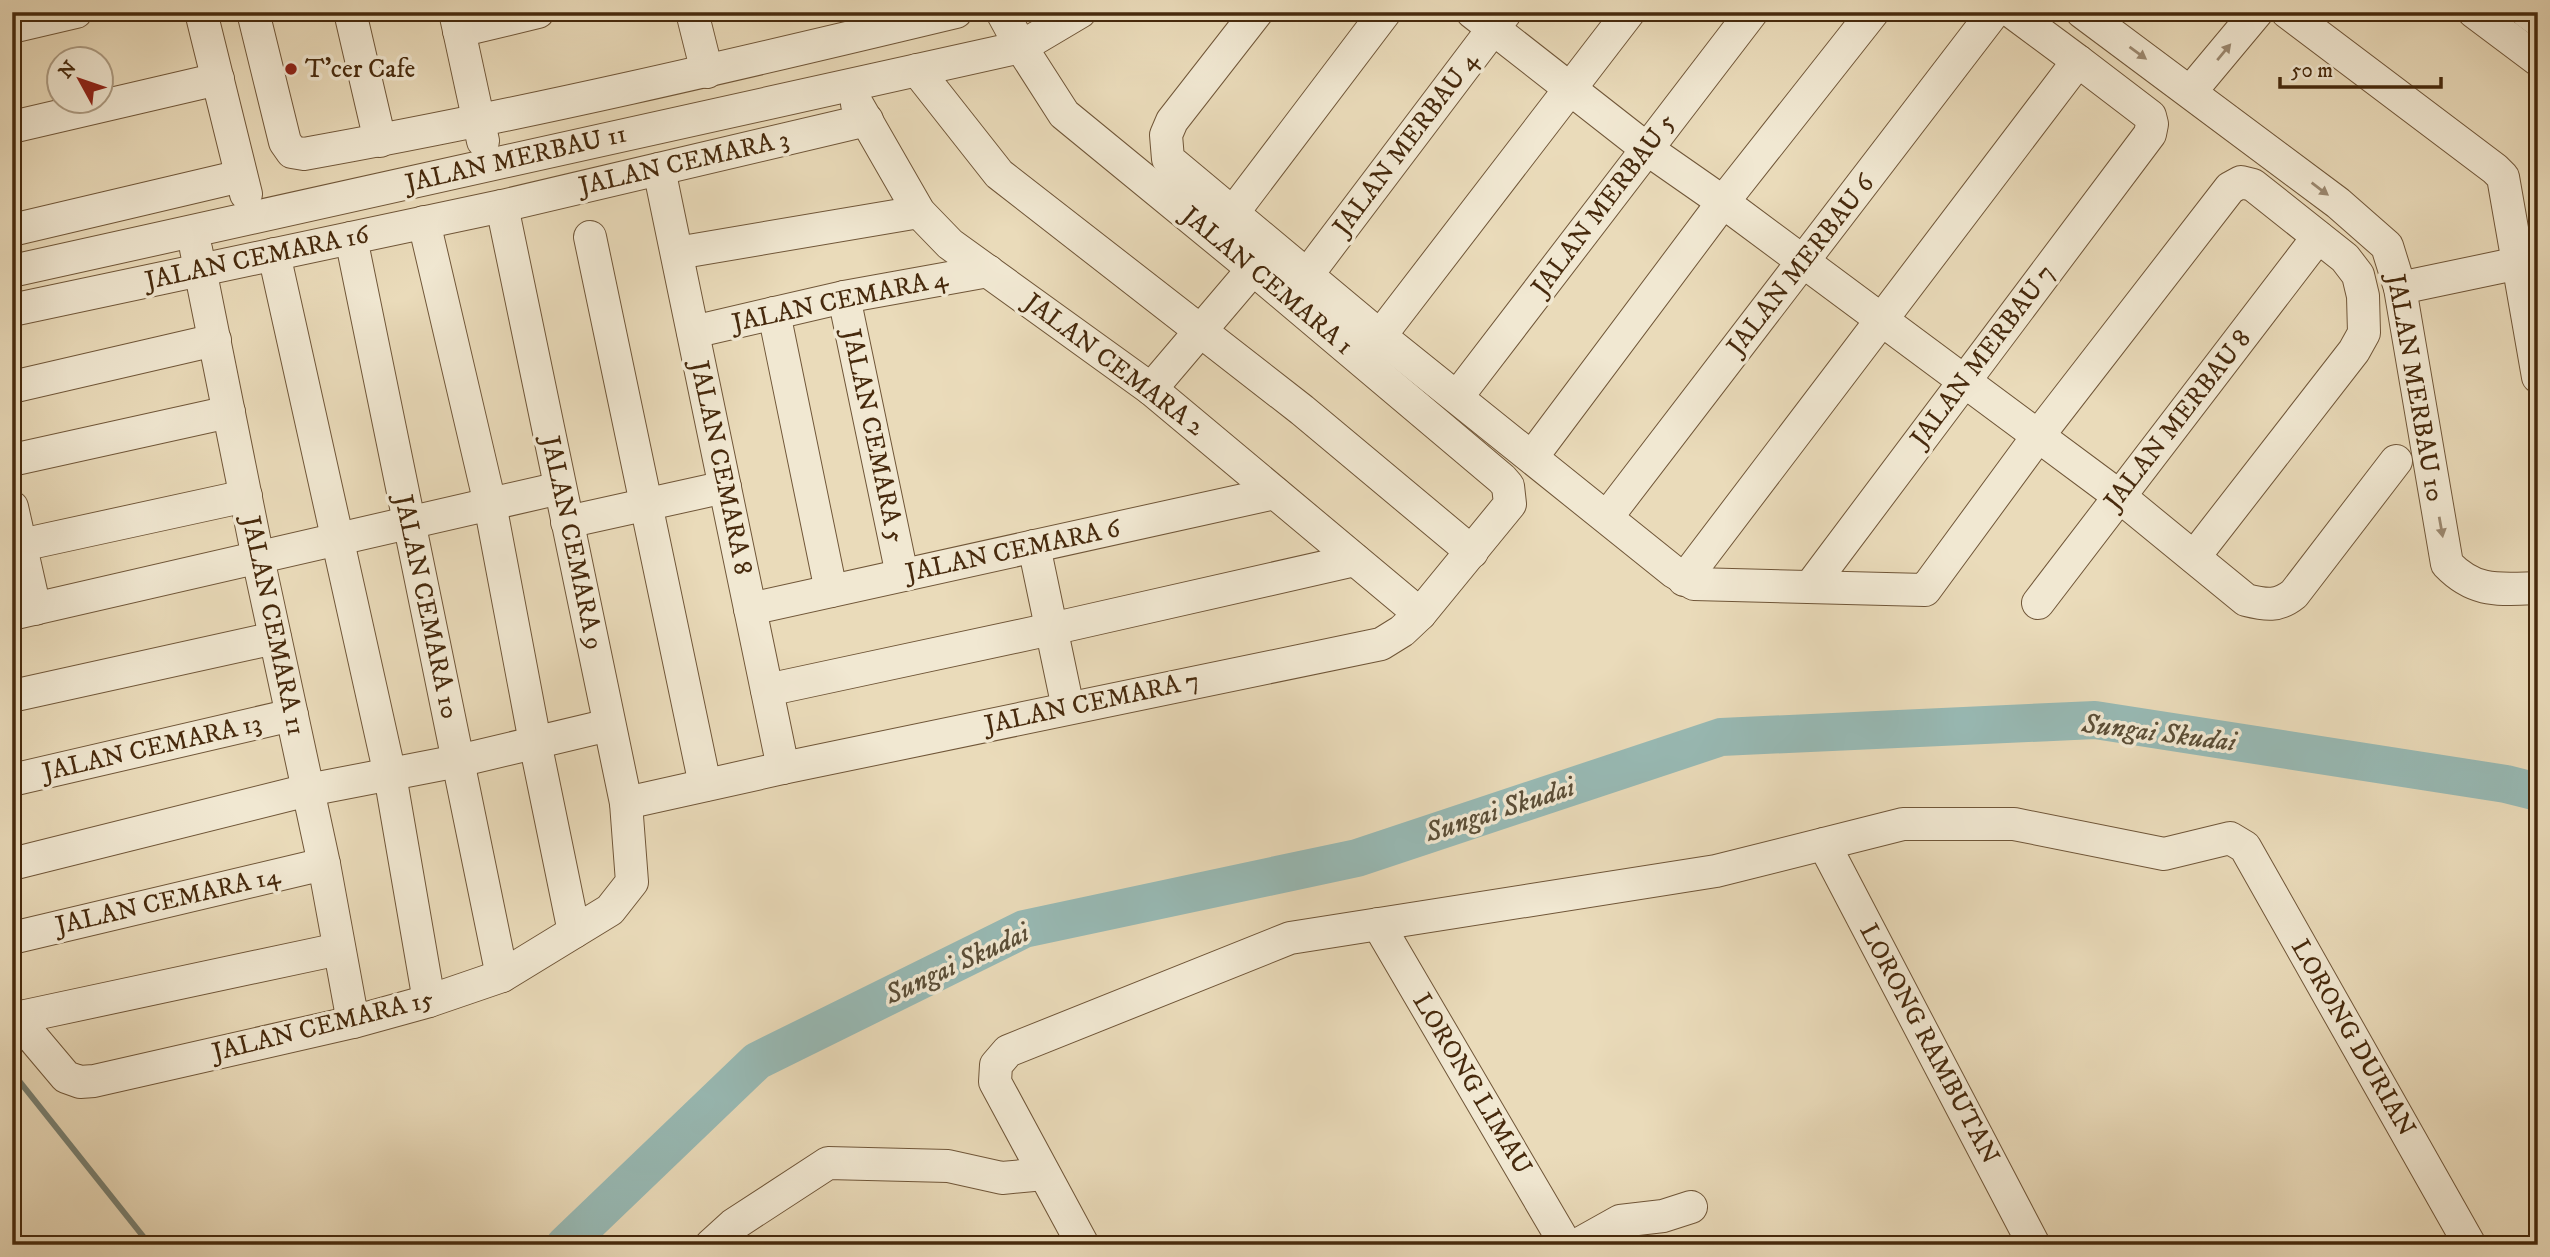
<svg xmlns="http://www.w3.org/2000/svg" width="2550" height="1257" viewBox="0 0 2550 1257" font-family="'IM FELL DW Pica',serif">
<rect width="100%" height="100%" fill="#eadbba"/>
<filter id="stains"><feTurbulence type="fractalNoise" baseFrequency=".00286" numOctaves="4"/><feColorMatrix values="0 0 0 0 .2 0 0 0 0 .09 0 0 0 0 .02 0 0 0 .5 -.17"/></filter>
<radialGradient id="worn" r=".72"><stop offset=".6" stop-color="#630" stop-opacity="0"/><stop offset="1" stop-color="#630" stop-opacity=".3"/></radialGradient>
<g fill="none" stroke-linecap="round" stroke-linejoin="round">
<!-- stream -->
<path stroke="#788072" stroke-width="6" d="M 12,1072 L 150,1245"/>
<!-- river -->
<path stroke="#98bab5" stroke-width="38" d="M 565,1245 L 757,1061 L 1024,929 L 1357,858 L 1721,737 L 2095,720 L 2506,784 L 2538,792"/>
<!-- minor casing -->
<g stroke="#705638" stroke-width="34">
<g id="minor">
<path d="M 201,12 L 246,194"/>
<path d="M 253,12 L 285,142 L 292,152 L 304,154 C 523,115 739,64 956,12"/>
<path d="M 350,12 L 380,141"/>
<path d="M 455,12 L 483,141"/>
<path d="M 692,12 L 707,72"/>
<path d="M 1257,12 L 1172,121 L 1166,135 L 1168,159 L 1380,336 L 1674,572 L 1694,584 L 1925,590 L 2038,436 L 2230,188 L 2241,182 L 2253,185 L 2345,258 L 2358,275 L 2363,296 L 2364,333 L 2354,351 L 2194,557"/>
<path d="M 1472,12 L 1647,149 L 1723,202 L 2119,496 L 2246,600 C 2266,605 2278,607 2294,594 L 2396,461"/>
<path d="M 2012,12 L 2078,61"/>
<path d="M 2082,12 L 2338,203 L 2387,246 L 2400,288 L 2447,564 C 2476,594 2500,589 2538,588"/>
<path d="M 2287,12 L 2495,169 L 2503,177 L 2538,377"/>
<path d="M 2474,12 L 2538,60"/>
<path d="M 2527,12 L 2538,20"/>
<path d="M 12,27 L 76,12"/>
<path d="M 459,31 L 538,12"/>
<path d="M 917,70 L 999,174 L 1302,410 L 1472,552"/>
<path d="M 2191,91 L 2257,12"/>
<path d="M 857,104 L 919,212 L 950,244 L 1151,389 L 1420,614"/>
<path d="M 12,127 L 218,79"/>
<path d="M 659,169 L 783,768"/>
<path d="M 1232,214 L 1385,12"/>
<path d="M 424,222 L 490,504 L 535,742 L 574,932"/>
<path d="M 12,230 L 241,176"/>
<path d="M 590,237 L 705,785"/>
<path d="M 351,238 L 502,976"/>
<path d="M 196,249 L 258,558 L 324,864 L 353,1022"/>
<path d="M 677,253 L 919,212"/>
<path d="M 274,254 L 390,775 L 429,1001"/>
<path d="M 12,271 L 1021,47 L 1080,12"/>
<path d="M 1307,275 L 1505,13"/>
<path d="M 2400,288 L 2538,259"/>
<path d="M 844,297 L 902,575"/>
<path d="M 12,310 L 502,206 L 867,120"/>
<path d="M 774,313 L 831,591"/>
<path d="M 693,332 L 844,297 L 988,271"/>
<path d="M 1380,336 L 1629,12"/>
<path d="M 12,387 L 215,340"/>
<path d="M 1151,389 L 1253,269"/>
<path d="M 1457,397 L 1752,12"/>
<path d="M 1532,457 L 1723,202 L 1873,12"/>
<path d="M 12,460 L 229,412"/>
<path d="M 12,507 L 35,609"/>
<path d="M 1607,517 L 1994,12"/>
<path d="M 567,522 L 725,487"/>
<path d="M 1034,546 L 1068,708"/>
<path d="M 12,547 L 246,496"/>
<path d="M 1684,580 L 2078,61 L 2150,116 L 2152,124 L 2150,134 L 1810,587"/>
<path d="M 2038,603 L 2318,237"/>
<path d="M 750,609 L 1275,493"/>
<path d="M 12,614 L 560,488"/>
<path d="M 767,690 L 1051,629 L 1355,560"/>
<path d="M 12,696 L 275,638"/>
<path d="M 12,780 L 292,715"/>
<path d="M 626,803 L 783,768 L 1381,644 L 1402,631 L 1420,614 L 1510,504 L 1508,486 L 1502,479 L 1253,269 L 1064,114 L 1021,47 L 1002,12"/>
<path d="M 1824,844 L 2034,1245"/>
<path d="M 12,864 L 308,790 L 458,761 L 609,725"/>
<path d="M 1378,924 L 1566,1245"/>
<path d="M 12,938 L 324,864"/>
<path d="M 12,1013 L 66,1077 L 80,1082 L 94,1081 L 353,1022 L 429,1001 L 502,976 L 610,910 L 632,882 L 626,803 L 502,206"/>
<path d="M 16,1018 L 339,949"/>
<path d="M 711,1245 L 733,1225 L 828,1163 L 948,1166 L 1002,1178 L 1044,1174"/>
<path d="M 1083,1245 L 995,1082 L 996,1065 L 1008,1051 L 1290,938 L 1716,871 L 1903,824 L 2014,824 L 2164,854 L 2230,838 L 2245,847 L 2470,1245"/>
<path d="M 1577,1245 L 1620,1221 L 1663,1216 L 1691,1207"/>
</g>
</g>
<!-- minor -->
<use href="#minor" stroke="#f1e8d2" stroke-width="32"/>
</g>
<!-- one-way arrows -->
<defs><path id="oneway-solid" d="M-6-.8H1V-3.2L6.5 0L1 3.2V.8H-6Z" transform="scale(1.75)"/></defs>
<g fill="#9c8970">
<use href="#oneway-solid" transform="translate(2224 52) rotate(-50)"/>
<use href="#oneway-solid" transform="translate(2138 53) rotate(36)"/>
<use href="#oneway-solid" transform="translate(2320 189) rotate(37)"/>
<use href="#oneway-solid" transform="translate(2441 527) rotate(80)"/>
</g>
<!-- markers -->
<circle fill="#8f2418" stroke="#f1e8d2" stroke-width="2.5" cx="291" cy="69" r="7"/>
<g text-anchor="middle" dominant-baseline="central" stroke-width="7" stroke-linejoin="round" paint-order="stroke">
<!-- poi labels -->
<g font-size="26" fill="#472a0d" stroke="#f1e8d2" text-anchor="start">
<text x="305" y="69">T'cer Cafe</text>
</g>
<!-- street labels -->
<g font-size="26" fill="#472a0d" stroke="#f1e8d2">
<text transform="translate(1406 144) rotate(-53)">JALAN MERBAU 4</text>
<text transform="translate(516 159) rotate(-13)">JALAN MERBAU 11</text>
<text transform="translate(684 163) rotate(-13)">JALAN CEMARA 3</text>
<text transform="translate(1604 205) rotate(-53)">JALAN MERBAU 5</text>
<text transform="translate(257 258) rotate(-12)">JALAN CEMARA 16</text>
<text transform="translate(1801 265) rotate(-52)">JALAN MERBAU 6</text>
<text transform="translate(1267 281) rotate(40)">JALAN CEMARA 1</text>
<text transform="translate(840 301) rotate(-12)">JALAN CEMARA 4</text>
<text transform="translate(1983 356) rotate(-53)">JALAN MERBAU 7</text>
<text transform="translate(1114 365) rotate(37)">JALAN CEMARA 2</text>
<text transform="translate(2415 388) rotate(80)">JALAN MERBAU 10</text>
<text transform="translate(2178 420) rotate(-52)">JALAN MERBAU 8</text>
<text transform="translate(873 436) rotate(78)">JALAN CEMARA 5</text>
<text transform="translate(721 468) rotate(78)">JALAN CEMARA 8</text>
<text transform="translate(572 543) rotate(78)">JALAN CEMARA 9</text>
<text transform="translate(1013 551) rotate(-12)">JALAN CEMARA 6</text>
<text transform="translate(426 607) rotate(78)">JALAN CEMARA 10</text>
<text transform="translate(273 626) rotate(78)">JALAN CEMARA 11</text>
<text transform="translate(1092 703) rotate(-12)">JALAN CEMARA 7</text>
<text transform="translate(152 748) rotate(-13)">JALAN CEMARA 13</text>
<text transform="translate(168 901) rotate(-13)">JALAN CEMARA 14</text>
<text transform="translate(323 1026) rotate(-14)">JALAN CEMARA 15</text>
<text transform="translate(2353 1038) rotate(60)">LORONG DURIAN</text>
<text transform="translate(1929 1044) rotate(62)">LORONG RAMBUTAN</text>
<text transform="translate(1472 1084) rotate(59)">LORONG LIMAU</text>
</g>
<!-- water labels -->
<g font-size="28" font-style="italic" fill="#5b4e37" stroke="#f1e8d2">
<text transform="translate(2159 733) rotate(7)">Sungai Skudai</text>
<text transform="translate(1500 810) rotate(-18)">Sungai Skudai</text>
<text transform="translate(957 964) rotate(-25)">Sungai Skudai</text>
</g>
</g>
<!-- margin -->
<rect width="2550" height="1257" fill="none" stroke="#eadbba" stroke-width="42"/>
<rect x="14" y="14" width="2522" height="1229" fill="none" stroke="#472a0d" stroke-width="3.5"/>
<rect x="21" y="21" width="2508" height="1215" fill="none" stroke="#472a0d" stroke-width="2"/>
<!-- north arrow -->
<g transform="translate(80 80) rotate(310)"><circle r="33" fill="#f1e8d2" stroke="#ad9c83" stroke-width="2"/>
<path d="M0-5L12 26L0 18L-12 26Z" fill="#8f2418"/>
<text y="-10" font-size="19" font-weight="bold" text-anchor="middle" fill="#472a0d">N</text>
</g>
<!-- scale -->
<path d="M2280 77v10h161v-10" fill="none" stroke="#472a0d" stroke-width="3.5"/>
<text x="2291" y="77" font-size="21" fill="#472a0d" stroke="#f1e8d2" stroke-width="5" paint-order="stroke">50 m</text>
<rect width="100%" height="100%" filter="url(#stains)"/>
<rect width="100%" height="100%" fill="url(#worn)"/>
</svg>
